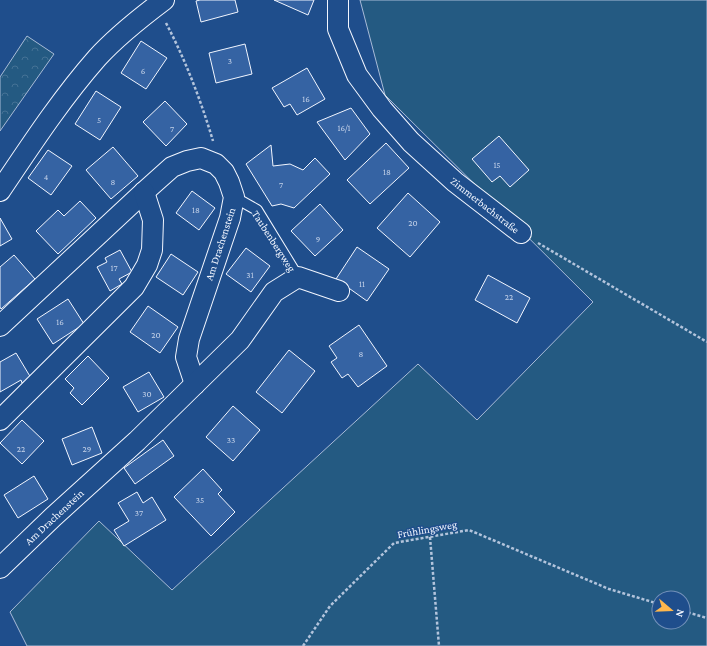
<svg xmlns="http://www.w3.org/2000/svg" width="707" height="646" viewBox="0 0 707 646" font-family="'Crimson Pro',serif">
<defs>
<pattern id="forest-crowns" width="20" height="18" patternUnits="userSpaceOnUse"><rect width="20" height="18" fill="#245a82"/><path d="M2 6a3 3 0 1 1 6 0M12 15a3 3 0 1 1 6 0" fill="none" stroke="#447295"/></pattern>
</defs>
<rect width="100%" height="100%" fill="#1f4e8c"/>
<!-- green -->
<path fill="#245a82" stroke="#a8bbd7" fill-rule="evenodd" d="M 360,0 L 707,0 L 707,646 L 27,646 L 10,612 L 99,521 L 172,590 L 418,364 L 477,420 L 593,302 L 385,95 ZM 659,598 L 683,598 L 683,622 L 659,622 Z"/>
<!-- forest -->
<path fill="url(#forest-crowns)" stroke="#a8bbd7" d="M 27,36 L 54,54 L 0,131 L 0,77 Z"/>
<!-- building -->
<g fill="#3563a3" stroke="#f2f6ff">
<path d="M 200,0 L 235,0 L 238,12 L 201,22 L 196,1 Z"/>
<path d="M 274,0 L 314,0 L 308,15 Z"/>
<path d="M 141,41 L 167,58 L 146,89 L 121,73 Z"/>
<path d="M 245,44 L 252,74 L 216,83 L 209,53 Z"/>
<path d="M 307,68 L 325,99 L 297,115 L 290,104 L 284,107 L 272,88 Z"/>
<path d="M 96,91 L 121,107 L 100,140 L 75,124 Z"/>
<path d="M 165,101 L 187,124 L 166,146 L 143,122 Z"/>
<path d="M 351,108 L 370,134 L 345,160 L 317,122 Z"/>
<path d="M 499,136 L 529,170 L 510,187 L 500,176 L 492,182 L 472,159 Z"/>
<path d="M 386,143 L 409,168 L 370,204 L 347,180 Z"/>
<path d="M 271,145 L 273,166 L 290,164 L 303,170 L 315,158 L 330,174 L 294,208 L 281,204 L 272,206 L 246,164 Z"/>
<path d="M 113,147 L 138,176 L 111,199 L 86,170 Z"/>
<path d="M 48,150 L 72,166 L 51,195 L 28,178 Z"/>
<path d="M 192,191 L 215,208 L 199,230 L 176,213 Z"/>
<path d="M 408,193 L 440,222 L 410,257 L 377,228 Z"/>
<path d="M 80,201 L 96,218 L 58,254 L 36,231 L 58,210 L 64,216 Z"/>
<path d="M 320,204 L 343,230 L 315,256 L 291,231 Z"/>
<path d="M 0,218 L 12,239 L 0,246 Z"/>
<path d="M 357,247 L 389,269 L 367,301 L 336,279 Z"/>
<path d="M 246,248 L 270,266 L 251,292 L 226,274 Z"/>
<path d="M 120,250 L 132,272 L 119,279 L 122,284 L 110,291 L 97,267 L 107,262 L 105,258 Z"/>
<path d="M 171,254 L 198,272 L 183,295 L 156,277 Z"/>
<path d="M 14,255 L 35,279 L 1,309 L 0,307 L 0,267 Z"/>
<path d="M 488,275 L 530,298 L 517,323 L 475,300 Z"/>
<path d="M 68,299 L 84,324 L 53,344 L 37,319 Z"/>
<path d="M 148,306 L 178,327 L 160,353 L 130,332 Z"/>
<path d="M 359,325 L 387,366 L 358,387 L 348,374 L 342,378 L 331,362 L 337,358 L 329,346 Z"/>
<path d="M 289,350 L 315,371 L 282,413 L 256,392 Z"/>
<path d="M 16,353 L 31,378 L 22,383 L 21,380 L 0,392 L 0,362 Z"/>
<path d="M 88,356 L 109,378 L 82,405 L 70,393 L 74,388 L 65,379 Z"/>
<path d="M 149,372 L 164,397 L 138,412 L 123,387 Z"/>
<path d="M 233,406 L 260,430 L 233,461 L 206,437 Z"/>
<path d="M 22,420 L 44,441 L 22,464 L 0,443 Z"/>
<path d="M 92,427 L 102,453 L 72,465 L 62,439 Z"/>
<path d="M 163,440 L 174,456 L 135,484 L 124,468 Z"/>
<path d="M 203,469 L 222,490 L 218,494 L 235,512 L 211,536 L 174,497 Z"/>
<path d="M 34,476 L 48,499 L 18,518 L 4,495 Z"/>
<path d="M 137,492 L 143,503 L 152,497 L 166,520 L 124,546 L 114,530 L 129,521 L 118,503 Z"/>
</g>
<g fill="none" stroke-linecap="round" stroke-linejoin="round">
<!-- lane casing -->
<g stroke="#f2f6ff" stroke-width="12">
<path id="lane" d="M 234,197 L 257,210 L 298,277"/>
</g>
<!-- street casing -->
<g stroke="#f2f6ff" stroke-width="22">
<g id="street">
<path d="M 338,0 L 338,29 L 357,75 L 382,109 L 411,142 L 455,182 L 521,233"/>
<path d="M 0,191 C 31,145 61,99 97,58 C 117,36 140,18 164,0"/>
<path d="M 0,326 L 144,192 L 172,167 L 187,161 L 201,158 L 216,164 L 224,172 L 229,182 L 234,197 L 230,218 L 189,339 L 186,357 L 195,384"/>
<path d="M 0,420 L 134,287 L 147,265 L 152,250 L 153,220 L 144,192"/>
<path d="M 0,568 L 53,517 L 137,441 L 240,340 L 274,292 L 298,277 L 339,291"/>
</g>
</g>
<!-- path -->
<g stroke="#b3c4dc" stroke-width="2.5" stroke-dasharray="3 2" stroke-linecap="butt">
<path d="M 166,23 C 186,61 201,101 213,141"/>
<path d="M 538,243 L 707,342"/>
<path d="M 430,537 L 439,646"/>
<path d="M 683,611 L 707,618"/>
<path d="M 303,646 L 330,606 L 394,543 L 469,530 L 609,589 L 659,604"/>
</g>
<!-- lane -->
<use href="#lane" stroke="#1f4e8c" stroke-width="10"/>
<!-- street -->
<use href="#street" stroke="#1f4e8c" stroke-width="20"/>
</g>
<g text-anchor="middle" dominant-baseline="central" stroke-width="3" stroke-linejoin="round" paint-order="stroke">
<!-- number labels -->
<g font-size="9" fill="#c3d1e8">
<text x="230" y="61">3</text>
<text x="143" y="71">6</text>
<text x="306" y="99">16</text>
<text x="99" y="120">5</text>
<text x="344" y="128">16/1</text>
<text x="172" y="129">7</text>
<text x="497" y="165">15</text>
<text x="387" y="172">18</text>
<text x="46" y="177">4</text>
<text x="113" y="182">8</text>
<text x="281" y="185">7</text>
<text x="196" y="210">18</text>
<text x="413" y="223">20</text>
<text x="318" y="239">9</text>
<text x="114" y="268">17</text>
<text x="250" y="275">31</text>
<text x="362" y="284">11</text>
<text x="509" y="297">22</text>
<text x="60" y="322">16</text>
<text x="156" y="335">20</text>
<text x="361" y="354">8</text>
<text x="147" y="394">30</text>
<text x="231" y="440">33</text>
<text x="21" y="449">22</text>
<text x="87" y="449">29</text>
<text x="200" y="500">35</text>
<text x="139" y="513">37</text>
</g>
<!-- street labels -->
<g font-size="11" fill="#f2f6ff" stroke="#1f4e8c">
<text transform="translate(485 205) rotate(38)">Zimmerbachstraße</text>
<text transform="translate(274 241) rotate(57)">Taubenbergweg</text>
<text transform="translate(220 244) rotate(-72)">Am Drachenstein</text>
<text transform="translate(54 517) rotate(-43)">Am Drachenstein</text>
<text transform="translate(427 529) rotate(-10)">Frühlingsweg</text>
</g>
</g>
<!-- north arrow -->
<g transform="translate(671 610) rotate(109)"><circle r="19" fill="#1f4e8c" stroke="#7391ba"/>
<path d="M0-3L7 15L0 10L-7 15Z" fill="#ffb74d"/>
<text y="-6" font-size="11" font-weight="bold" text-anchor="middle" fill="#f2f6ff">N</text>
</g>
</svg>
